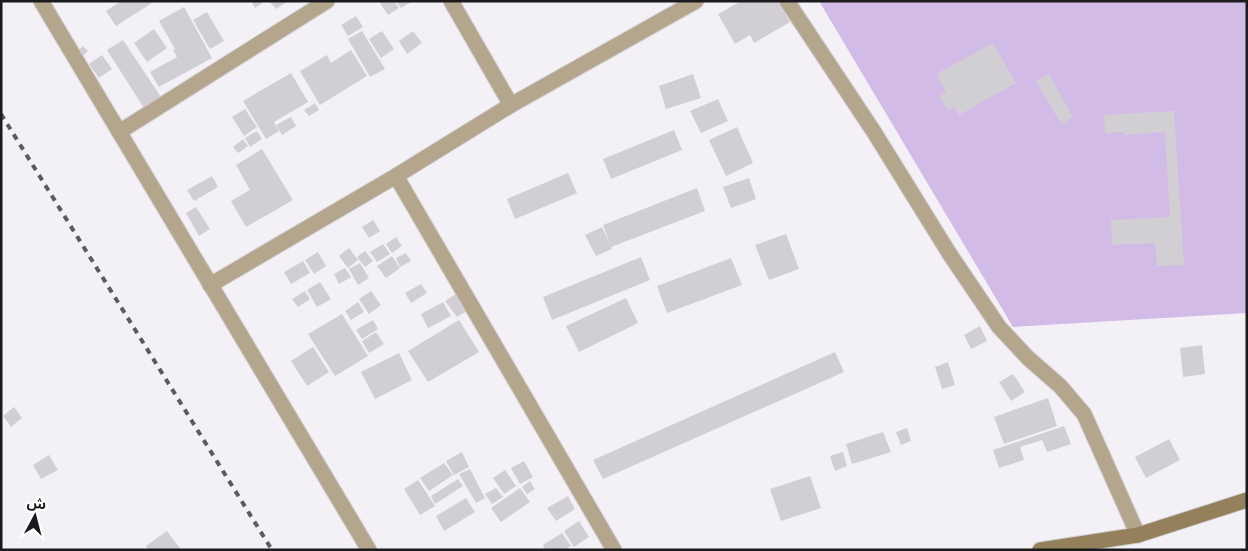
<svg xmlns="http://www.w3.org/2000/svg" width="1248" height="551" viewBox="0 0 1248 551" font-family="'Space Grotesk','Noto Sans Arabic',sans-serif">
<rect width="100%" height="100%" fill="#f3f1f6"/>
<!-- green -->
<path fill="#d2bbe7" d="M 819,1 L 1247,1 L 1247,313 L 1013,327 Z"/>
<!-- building -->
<g fill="#d1cfd4">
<path d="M 121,1 L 155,1 L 116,26 L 106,11 Z"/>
<path d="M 251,1 L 265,1 L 255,8 Z"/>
<path d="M 271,1 L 288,1 L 276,9 L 270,2 Z"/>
<path d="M 383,1 L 394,1 L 399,8 L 388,15 L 380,3 Z"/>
<path d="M 396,1 L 413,1 L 401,8 Z"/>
<path d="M 741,1 L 778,1 L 790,22 L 754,43 L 750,35 L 735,44 L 718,14 Z"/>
<path d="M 184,7 L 212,58 L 159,87 L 150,72 L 177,57 L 173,50 L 175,49 L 159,21 Z"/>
<path d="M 207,12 L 224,41 L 210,49 L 193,20 Z"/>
<path d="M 356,16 L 363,27 L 348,36 L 341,25 Z"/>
<path d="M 154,29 L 167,48 L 147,62 L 134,43 Z"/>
<path d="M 362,31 L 385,69 L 370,77 L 348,39 Z"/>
<path d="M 382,31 L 394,49 L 381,58 L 369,39 Z"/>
<path d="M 413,31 L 422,43 L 407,54 L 399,41 Z"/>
<path d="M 123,40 L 161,97 L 144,108 L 107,50 Z"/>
<path d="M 993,43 L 1016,83 L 959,115 L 954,107 L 948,111 L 939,96 L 946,92 L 936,74 Z"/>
<path d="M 83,46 L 88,51 L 79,60 L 74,54 Z"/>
<path d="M 351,50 L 367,76 L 320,105 L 300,71 L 327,55 L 331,63 Z"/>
<path d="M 102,55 L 112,69 L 99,78 L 89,64 Z"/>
<path d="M 291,73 L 308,102 L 274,122 L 279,131 L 266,139 L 243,101 Z"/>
<path d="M 693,74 L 701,98 L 666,109 L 659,86 Z"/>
<path d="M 1049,74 L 1073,117 L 1061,124 L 1036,81 Z"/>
<path d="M 718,99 L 728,121 L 701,133 L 690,111 Z"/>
<path d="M 315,103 L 319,110 L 309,116 L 304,110 Z"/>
<path d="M 245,109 L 257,127 L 244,136 L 232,117 Z"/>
<path d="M 1174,111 L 1184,265 L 1157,266 L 1155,243 L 1112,245 L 1111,220 L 1170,217 L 1165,132 L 1124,135 L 1124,132 L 1105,133 L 1104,115 Z"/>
<path d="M 291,117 L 296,126 L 282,135 L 276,125 Z"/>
<path d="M 737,127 L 753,163 L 726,176 L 709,140 Z"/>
<path d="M 674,130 L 682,150 L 611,179 L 603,159 Z"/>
<path d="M 257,131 L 262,139 L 250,147 L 245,138 Z"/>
<path d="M 243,139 L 248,146 L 238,153 L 233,147 Z"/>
<path d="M 262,149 L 293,200 L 246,227 L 231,201 L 250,190 L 236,165 Z"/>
<path d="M 568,173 L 577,193 L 515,219 L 507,199 Z"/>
<path d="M 212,176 L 218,187 L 194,201 L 187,190 Z"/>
<path d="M 749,178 L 756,199 L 731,208 L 723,187 Z"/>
<path d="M 697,188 L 705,211 L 611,247 L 612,249 L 596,256 L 585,235 L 602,227 L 610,244 L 603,225 Z"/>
<path d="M 196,207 L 210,229 L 199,236 L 186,213 Z"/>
<path d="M 373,220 L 380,231 L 369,238 L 362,227 Z"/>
<path d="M 786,234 L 799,269 L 769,280 L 755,245 Z"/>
<path d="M 396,237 L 402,246 L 392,253 L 386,244 Z"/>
<path d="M 383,244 L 390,254 L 377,262 L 370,252 Z"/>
<path d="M 349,248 L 358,260 L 348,268 L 339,256 Z"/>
<path d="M 365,251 L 373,261 L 365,267 L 357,257 Z"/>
<path d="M 318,252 L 326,266 L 314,274 L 305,260 Z"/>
<path d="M 406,253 L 411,261 L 400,267 L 396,258 Z"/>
<path d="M 392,256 L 400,268 L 386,278 L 377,266 Z"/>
<path d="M 641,257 L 650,280 L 552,320 L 543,297 Z"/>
<path d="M 731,258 L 742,285 L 667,313 L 657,286 Z"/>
<path d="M 303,261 L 310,273 L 291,284 L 284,272 Z"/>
<path d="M 360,263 L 369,278 L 358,285 L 349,269 Z"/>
<path d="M 345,268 L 351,277 L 339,284 L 334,274 Z"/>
<path d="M 320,282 L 331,299 L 317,307 L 307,290 Z"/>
<path d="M 421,284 L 427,293 L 411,303 L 405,293 Z"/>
<path d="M 305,291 L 310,299 L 298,307 L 292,299 Z"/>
<path d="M 371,291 L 381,305 L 369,314 L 359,299 Z"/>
<path d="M 456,294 L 467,311 L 457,317 L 445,301 Z"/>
<path d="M 626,298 L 638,323 L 579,352 L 566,326 Z"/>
<path d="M 358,302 L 364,312 L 351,320 L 345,311 Z"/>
<path d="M 443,302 L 451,316 L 428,328 L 421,314 Z"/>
<path d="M 342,314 L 368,356 L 335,376 L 308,334 Z"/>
<path d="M 373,320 L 378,329 L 362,339 L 356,330 Z"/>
<path d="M 459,320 L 479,352 L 428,382 L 408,351 Z"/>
<path d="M 980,326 L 987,341 L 971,349 L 964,335 Z"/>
<path d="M 376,332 L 384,344 L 369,353 L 362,341 Z"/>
<path d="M 1202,345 L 1205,374 L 1183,377 L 1180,348 Z"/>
<path d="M 313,347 L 329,372 L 307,386 L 291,361 Z"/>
<path d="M 835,352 L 844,372 L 603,479 L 593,460 Z"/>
<path d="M 399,353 L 412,380 L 375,399 L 361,372 Z"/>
<path d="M 948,362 L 955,385 L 942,389 L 935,367 Z"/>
<path d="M 1013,374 L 1025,392 L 1011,401 L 999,382 Z"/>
<path d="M 1048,398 L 1057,426 L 1004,444 L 994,417 Z"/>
<path d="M 14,407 L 22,418 L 11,427 L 3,416 Z"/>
<path d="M 1064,426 L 1071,444 L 1047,452 L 1042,440 L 1020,447 L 1024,460 L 999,468 L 993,450 Z"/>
<path d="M 907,428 L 911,441 L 901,445 L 896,432 Z"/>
<path d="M 883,432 L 891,452 L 852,464 L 846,444 Z"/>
<path d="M 1169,439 L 1180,460 L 1146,478 L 1135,457 Z"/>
<path d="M 462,452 L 469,467 L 454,475 L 446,461 Z"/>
<path d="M 843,452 L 847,466 L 835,471 L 830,456 Z"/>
<path d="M 49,455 L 58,470 L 41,479 L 33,465 Z"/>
<path d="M 524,461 L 533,477 L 520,484 L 511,468 Z"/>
<path d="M 444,463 L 453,475 L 429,491 L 420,478 Z"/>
<path d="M 470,469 L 485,498 L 476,503 L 459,474 Z"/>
<path d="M 505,470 L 516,486 L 504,494 L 493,478 Z"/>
<path d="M 810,476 L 821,508 L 781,521 L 770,489 Z"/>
<path d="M 458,479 L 463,486 L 435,504 L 431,496 Z"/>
<path d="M 418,480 L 435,506 L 420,515 L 404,489 Z"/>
<path d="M 530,481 L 535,489 L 527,494 L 522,487 Z"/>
<path d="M 496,488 L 503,497 L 492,504 L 485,494 Z"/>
<path d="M 520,488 L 530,502 L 501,522 L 491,508 Z"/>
<path d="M 568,496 L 575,509 L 556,521 L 547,508 Z"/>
<path d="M 466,498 L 475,512 L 444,531 L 436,516 Z"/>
<path d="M 579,521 L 589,537 L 574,547 L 564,531 Z"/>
<path d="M 167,531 L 181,550 L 148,550 L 146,546 Z"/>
<path d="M 562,533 L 571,546 L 564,550 L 545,550 L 543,545 Z"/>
</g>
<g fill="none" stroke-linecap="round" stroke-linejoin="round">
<!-- street casing -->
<g stroke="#d0cfd3" stroke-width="17">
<g id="street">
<path d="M 41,1 L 369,550"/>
<path d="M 451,1 L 511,105"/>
<path d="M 787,1 L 874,132 L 949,253 L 999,327 L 1028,358 L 1060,386 L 1084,414 L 1138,535"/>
<path d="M 119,132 L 327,1"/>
<path d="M 396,176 L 614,550"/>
<path d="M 210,285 L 396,176 L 511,105 L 696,1"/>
</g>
</g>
<!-- secondary casing -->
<g stroke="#d0cfd3" stroke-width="17">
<path id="secondary" d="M 1040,550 L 1138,535 L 1247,500"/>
</g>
<!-- street -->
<use href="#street" stroke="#b4a68d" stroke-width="15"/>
<!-- secondary -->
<use href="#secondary" stroke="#95805c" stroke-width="15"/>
<!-- rail -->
<path stroke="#5b5a5d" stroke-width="4" stroke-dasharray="6 6" stroke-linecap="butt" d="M 1,114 L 272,550"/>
</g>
<!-- border -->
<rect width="1248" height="551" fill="none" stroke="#1b1a1c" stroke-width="5"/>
<!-- north arrow -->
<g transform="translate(35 516) rotate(7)" stroke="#ffffff" stroke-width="4" paint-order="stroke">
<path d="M0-4L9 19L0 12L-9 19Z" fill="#1b1a1c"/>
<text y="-8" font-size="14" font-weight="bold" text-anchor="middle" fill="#1b1a1c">ش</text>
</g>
</svg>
